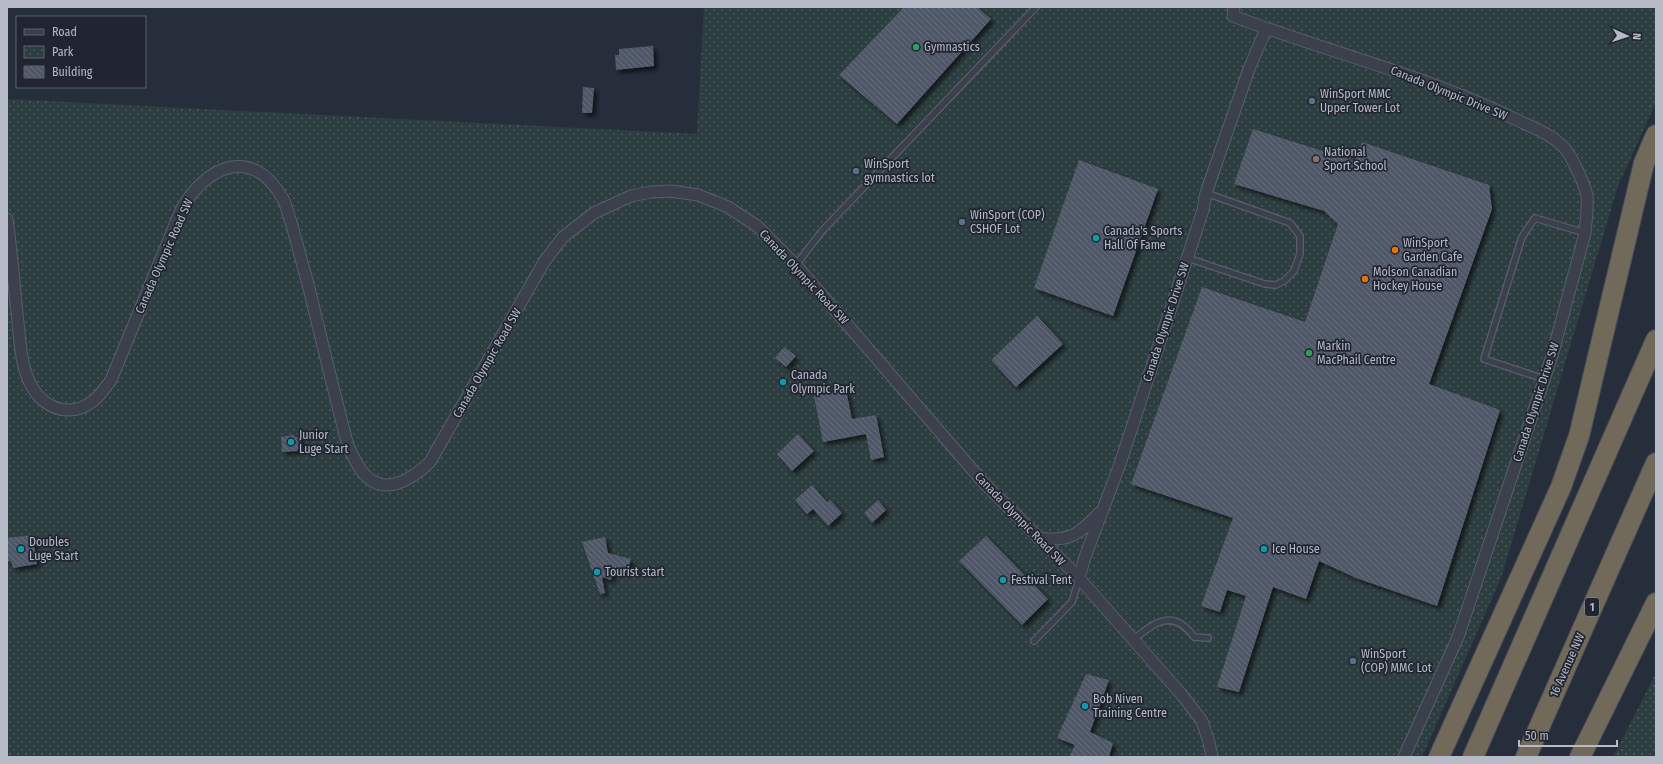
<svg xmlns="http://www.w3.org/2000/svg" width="1663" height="764" viewBox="0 0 1663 764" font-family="'Fira Sans Condensed',sans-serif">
<defs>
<pattern id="park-dots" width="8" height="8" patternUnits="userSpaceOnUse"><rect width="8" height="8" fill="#2d3e40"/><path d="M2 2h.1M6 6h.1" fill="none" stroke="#49585a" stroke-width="1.8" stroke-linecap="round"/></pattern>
<pattern id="building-back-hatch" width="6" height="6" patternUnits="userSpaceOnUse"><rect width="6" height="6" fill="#505867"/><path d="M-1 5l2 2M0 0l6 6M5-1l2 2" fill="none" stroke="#676e7b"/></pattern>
<filter id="shadow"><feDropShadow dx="3.5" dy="3.5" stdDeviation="2" flood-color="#0009"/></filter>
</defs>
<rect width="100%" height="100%" fill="#272e3b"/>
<!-- park -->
<g fill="url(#park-dots)">
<path d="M 704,7 L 1656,7 L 1656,102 L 1618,186 L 1501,578 L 1422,757 L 7,757 L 7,99 L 697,134 Z"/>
<path d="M 1656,673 L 1656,757 L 1613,757 Z"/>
</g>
<!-- building -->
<g fill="url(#building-back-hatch)" filter="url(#shadow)">
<path d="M 904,7 L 977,7 L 991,19 L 897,124 L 839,75 Z"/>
<path d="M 653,46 L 654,66 L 616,70 L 615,55 L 619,55 L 619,49 Z"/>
<path d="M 583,87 L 594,88 L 592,113 L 582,113 Z"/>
<path d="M 1253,129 L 1355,161 L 1362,142 L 1489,185 L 1492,209 L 1429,384 L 1500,410 L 1437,606 L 1356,578 L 1319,561 L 1306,599 L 1273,587 L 1239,692 L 1217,687 L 1246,596 L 1227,590 L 1220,612 L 1201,606 L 1233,518 L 1131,484 L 1202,287 L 1305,322 L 1338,224 L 1324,211 L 1234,184 Z"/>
<path d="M 1079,160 L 1158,189 L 1113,316 L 1034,288 Z"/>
<path d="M 1037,316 L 1063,344 L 1016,387 L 991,360 Z"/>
<path d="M 784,347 L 796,356 L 786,367 L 775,358 Z"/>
<path d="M 846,390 L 852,419 L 876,415 L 884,457 L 871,460 L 866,434 L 823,442 L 814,396 Z"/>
<path d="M 798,434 L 814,451 L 792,471 L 777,454 Z"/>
<path d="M 294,435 L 295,437 L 301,437 L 302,449 L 298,449 L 298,451 L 282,452 L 281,437 Z"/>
<path d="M 812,485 L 827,502 L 830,500 L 842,513 L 828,526 L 813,509 L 807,514 L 795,500 Z"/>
<path d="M 878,500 L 886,510 L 872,523 L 864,513 Z"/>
<path d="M 33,535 L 37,564 L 13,568 L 11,561 L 7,561 L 7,538 Z"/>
<path d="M 986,536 L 1048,599 L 1022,625 L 959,561 Z"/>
<path d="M 605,537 L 608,553 L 631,559 L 627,572 L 615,569 L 611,580 L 602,577 L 605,593 L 600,594 L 582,542 Z"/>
<path d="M 1086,674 L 1109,680 L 1090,732 L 1113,743 L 1109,757 L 1069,757 L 1075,745 L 1057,738 Z"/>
</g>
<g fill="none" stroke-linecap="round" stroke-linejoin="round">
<!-- lane casing -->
<g stroke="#595e6a" stroke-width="8">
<g id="lane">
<path d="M 1187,258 L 1265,284 L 1276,285 L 1284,281 L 1294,271 L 1300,254 L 1300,236 L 1290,223 L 1206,193"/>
<path d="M 796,265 L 822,231 L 1036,7"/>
<path d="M 1544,379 L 1484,359 L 1522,237 L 1535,218 L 1585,233"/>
<path d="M 1133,640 C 1155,622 1173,608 1194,637 L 1208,638"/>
<path d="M 1034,641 L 1072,602 L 1079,579"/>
</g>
</g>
<!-- street casing -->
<g stroke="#595e6a" stroke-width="13">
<g id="street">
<path d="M 1234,7 L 1233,16 C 1327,52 1426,75 1517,120 C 1534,128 1554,135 1566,150 C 1573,159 1585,185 1587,196 C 1588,209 1586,221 1585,233 L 1552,356 L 1458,637 L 1404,757"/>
<path d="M 7,219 C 12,253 14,288 18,322 C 20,343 21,368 32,387 C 39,399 51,409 66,410 C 88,411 100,396 111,380 L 181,210 C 206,165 253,145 283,199 C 287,206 288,215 291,222 C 297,243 302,263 308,284 C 321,338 334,392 348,446 C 352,454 356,463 361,470 C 382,499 411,480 430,462 L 544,262 L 563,237 L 594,213 L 631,196 L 651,192 L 671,191 L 698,195 L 728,207 L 757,226 L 796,265 L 983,482 L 1079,578 L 1182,695 L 1202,721 L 1209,742 L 1212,757"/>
<path d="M 1038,538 C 1070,542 1078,535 1099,513"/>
<path d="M 1079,578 L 1085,557 L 1120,464 L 1203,210 L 1206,193 L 1249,69 L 1266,29"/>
</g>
</g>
<!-- highway casing -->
<g stroke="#464b57" stroke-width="22">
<g id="highway">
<path d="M 1439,757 L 1561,487 L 1579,436 L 1644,163 L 1656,135"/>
<path d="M 1473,757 L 1656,340"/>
<path d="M 1526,757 L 1656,463"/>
<path d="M 1580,757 L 1656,603"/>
</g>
</g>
<!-- lane -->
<use href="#lane" stroke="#3b404c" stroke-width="5.5"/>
<!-- street -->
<use href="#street" stroke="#3b404c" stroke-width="11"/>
<!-- highway -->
<use href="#highway" stroke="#716959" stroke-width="20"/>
</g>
<!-- markers -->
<g fill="#2e9e5b" stroke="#202531" stroke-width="1.5">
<circle cx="916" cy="47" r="4"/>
<circle cx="1309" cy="353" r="4"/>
</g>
<g fill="#5c6f8a" stroke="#202531" stroke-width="1.5">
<circle cx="1312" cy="101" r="4"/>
<circle cx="856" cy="171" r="4"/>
<circle cx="962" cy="222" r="4"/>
<circle cx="1353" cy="661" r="4"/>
</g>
<circle fill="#8d6e63" stroke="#202531" stroke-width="1.5" cx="1316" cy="159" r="4"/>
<g fill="#0f9aa8" stroke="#202531" stroke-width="1.5">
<circle cx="1096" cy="238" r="4"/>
<circle cx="783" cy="382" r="4"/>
<circle cx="291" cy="442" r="4"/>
<circle cx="21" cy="549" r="4"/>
<circle cx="1264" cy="549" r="4"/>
<circle cx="597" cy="572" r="4"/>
<circle cx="1003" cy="580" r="4"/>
<circle cx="1085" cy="706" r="4"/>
</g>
<g fill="#e8710a" stroke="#202531" stroke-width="1.5">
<circle cx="1395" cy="250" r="4"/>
<circle cx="1365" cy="279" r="4"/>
</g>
<g text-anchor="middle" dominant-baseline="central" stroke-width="3.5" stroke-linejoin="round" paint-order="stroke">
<!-- shield labels -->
<rect fill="#202531" stroke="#898e9a" stroke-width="1" x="1585" y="598" width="14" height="18" rx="3"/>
<g font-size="11" font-weight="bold" fill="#b6bbc7">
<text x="1592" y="607">1</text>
</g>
<!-- poi labels -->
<g font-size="12" fill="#b6bbc7" stroke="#202531" text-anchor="start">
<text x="924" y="47">Gymnastics</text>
<text x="1320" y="94">WinSport MMC<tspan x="1320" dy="14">Upper Tower Lot</tspan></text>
<text x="1324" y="152">National<tspan x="1324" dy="14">Sport School</tspan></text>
<text x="864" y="164">WinSport<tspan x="864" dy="14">gymnastics lot</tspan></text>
<text x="970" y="215">WinSport (COP)<tspan x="970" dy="14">CSHOF Lot</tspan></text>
<text x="1104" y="231">Canada's Sports<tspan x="1104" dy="14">Hall Of Fame</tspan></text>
<text x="1403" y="243">WinSport<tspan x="1403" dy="14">Garden Cafe</tspan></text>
<text x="1373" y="272">Molson Canadian<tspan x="1373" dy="14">Hockey House</tspan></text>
<text x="1317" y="346">Markin<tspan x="1317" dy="14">MacPhail Centre</tspan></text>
<text x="791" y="375">Canada<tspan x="791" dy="14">Olympic Park</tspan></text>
<text x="299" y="435">Junior<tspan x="299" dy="14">Luge Start</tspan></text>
<text x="29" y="542">Doubles<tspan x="29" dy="14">Luge Start</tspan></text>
<text x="1272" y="549">Ice House</text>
<text x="605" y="572">Tourist start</text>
<text x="1011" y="580">Festival Tent</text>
<text x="1361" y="654">WinSport<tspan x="1361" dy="14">(COP) MMC Lot</tspan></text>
<text x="1093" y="699">Bob Niven<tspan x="1093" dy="14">Training Centre</tspan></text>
</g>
<!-- street labels -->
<g font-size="12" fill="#b6bbc7" stroke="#202531">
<text transform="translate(1449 93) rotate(22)">Canada Olympic Drive SW</text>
<text transform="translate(164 256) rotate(-66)">Canada Olympic Road SW</text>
<text transform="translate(804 277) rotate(47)">Canada Olympic Road SW</text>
<text transform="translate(1166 322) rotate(-72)">Canada Olympic Drive SW</text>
<text transform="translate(487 363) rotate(-60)">Canada Olympic Road SW</text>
<text transform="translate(1536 402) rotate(-72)">Canada Olympic Drive SW</text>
<text transform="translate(1020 519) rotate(46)">Canada Olympic Road SW</text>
<text transform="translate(1567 665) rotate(-66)">16 Avenue NW</text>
</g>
</g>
<!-- border -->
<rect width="1663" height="764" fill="none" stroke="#b6bbc7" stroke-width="16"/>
<!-- legend -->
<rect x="16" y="16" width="130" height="72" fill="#202531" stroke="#5c616d"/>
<rect x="24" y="29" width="20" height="6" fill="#3b404c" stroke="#5c616d"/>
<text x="52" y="36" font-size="12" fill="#b6bbc7">Road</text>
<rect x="24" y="46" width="20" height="12" fill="url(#park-dots)" stroke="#5c616d"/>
<text x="52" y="56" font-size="12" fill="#b6bbc7">Park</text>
<rect x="24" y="66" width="20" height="12" fill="url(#building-back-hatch)" stroke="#5c616d"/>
<text x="52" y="76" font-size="12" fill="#b6bbc7">Building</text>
<!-- north arrow -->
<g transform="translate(1627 36) rotate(93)" stroke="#202531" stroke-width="3" paint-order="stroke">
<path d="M0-3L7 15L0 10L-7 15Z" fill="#b6bbc7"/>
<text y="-6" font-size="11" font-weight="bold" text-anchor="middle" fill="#b6bbc7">N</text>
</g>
<!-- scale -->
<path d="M1519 740v6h98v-6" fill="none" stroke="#b6bbc7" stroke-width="2"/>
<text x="1525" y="740" font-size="12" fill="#b6bbc7" stroke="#202531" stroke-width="3" paint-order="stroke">50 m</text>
</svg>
